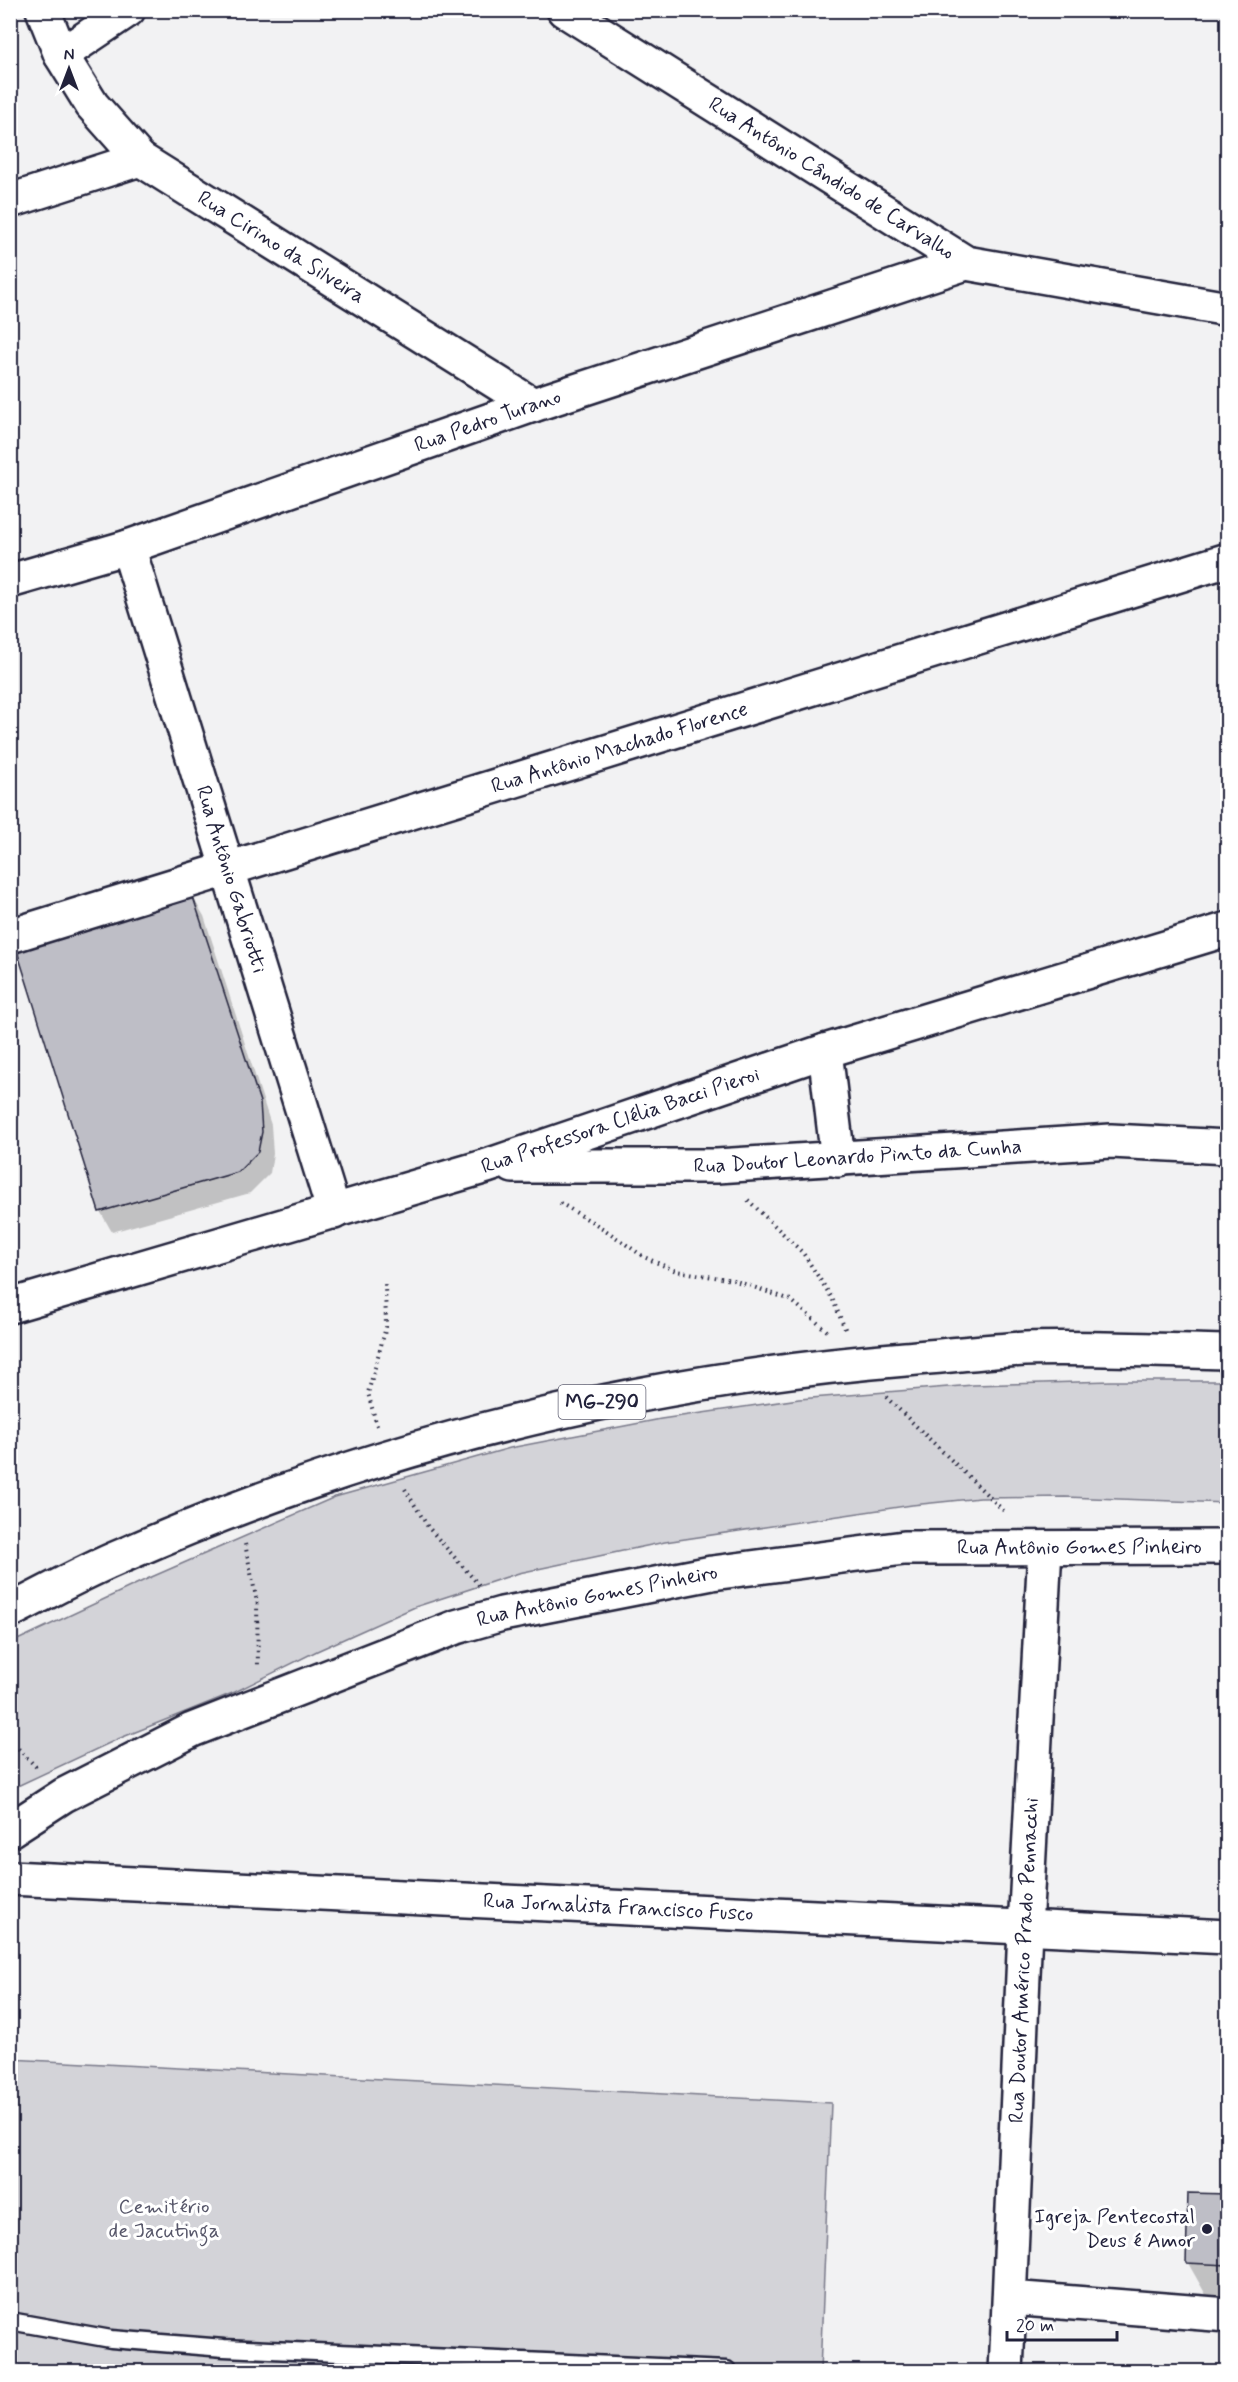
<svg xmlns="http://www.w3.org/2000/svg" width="1238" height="2382" viewBox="0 0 1238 2382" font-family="Mynerve,sans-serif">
<rect width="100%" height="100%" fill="#f2f2f3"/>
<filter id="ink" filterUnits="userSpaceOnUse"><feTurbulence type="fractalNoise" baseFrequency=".0167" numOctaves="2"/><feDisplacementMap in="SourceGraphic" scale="12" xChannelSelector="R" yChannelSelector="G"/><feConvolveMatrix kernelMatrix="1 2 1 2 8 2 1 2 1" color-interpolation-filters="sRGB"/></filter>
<g filter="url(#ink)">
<!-- green -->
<g fill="#d3d3d8" stroke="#7a7a8a" stroke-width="1.5">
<path d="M 1111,1381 L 1227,1381 L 1227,1503 L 1065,1497 L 980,1498 L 912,1505 L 665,1542 L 519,1573 L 415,1607 L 317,1651 L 235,1692 L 118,1739 L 11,1789 L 11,1643 L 147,1579 L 335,1497 L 510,1448 L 661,1419 L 799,1399 L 973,1385 Z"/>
<path d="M 10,2059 L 831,2103 L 820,2371 L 11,2371 Z"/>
</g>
<!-- shadow -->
<g fill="#0003">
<path d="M 192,896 L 204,916 L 271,1125 L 273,1154 L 270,1173 L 250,1193 L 112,1232 L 100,1211 Z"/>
<path d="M 1228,2196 L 1228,2303 L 1210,2302 L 1188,2263 Z"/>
</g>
<!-- building -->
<g fill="#bebec6" stroke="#22223b" stroke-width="1.5">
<path d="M 192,894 L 260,1102 L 262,1132 L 258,1152 L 238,1172 L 99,1212 L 16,948 Z"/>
<path d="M 1188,2193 L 1228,2194 L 1228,2265 L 1186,2263 Z"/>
</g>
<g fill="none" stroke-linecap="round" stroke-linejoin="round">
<!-- lane casing -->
<g stroke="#22223b" stroke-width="21">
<path id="lane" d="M 10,2321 L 111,2339 L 224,2348 L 727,2370"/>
</g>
<!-- street casing -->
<g stroke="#22223b" stroke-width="38">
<g id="street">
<path id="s1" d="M 43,10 L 61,55 L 92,105 L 140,159 L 533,405"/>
<path id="s2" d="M 564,10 L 966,263 L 1228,309"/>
<path d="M 61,55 L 128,10"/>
<path d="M 10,201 L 140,159"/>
<path id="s3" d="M 128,547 L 334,1212"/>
<path id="s4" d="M 10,581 L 128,547 L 533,405 L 966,263"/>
<path id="s5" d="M 10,936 L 1228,560"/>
<path d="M 825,1051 L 838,1160"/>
<path id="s6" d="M 513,1166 L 717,1166 L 1111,1141 L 1228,1147"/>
<path id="s7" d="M 10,1306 L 487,1166 L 825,1051 L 1228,929"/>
<path id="s8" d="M 10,1830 L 64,1795 L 192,1730 L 456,1627 L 502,1614 L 712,1573 L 904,1548 L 1228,1547"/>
<path id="s9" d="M 10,1878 L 1228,1937"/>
<path d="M 1010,2298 L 1228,2315"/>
<path id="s10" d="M 1006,2372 L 1025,1929 L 1045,1548"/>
</g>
</g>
<!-- highway casing -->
<g stroke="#22223b" stroke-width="38">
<path id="highway" d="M 10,1611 C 48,1592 85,1571 124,1555 C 372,1446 636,1381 905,1359 C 945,1356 985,1351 1025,1349 C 1092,1347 1160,1351 1228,1352"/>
</g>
<!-- path -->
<g stroke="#22223b" stroke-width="4" stroke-dasharray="1.5 4.5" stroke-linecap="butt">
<path d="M 748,1200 L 803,1253 L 832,1298 L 846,1331"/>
<path d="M 560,1203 L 604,1229 L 644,1257 L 676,1271 L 733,1280 L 791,1300 L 827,1331"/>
<path d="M 886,1397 L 1005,1512"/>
<path d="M 377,1426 L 368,1393 L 386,1327 L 385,1283"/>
<path d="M 405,1489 L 428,1527 L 479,1585"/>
<path d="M 245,1544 L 257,1602 L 258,1667"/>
<path d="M 10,1740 L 39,1770"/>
</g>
<!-- lane -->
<use href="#lane" stroke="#fff" stroke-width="16"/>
<!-- street -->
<use href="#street" stroke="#fff" stroke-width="33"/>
<!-- highway -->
<use href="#highway" stroke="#fff" stroke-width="33"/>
</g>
</g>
<!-- markers -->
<circle fill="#22223b" stroke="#fff" stroke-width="2" cx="1207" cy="2229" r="6"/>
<g text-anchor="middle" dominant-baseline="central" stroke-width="6" stroke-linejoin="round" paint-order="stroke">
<!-- shield labels -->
<rect fill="#fff" stroke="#646476" stroke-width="1.5" x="558.5" y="1385" width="87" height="34" rx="4.5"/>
<g font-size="20" font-weight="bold" fill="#22223b">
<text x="602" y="1402">MG-290</text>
</g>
<!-- street labels -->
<g font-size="21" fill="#22223b" stroke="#fff">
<text stroke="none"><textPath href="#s2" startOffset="316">Rua Antônio Cândido de Carvalho</textPath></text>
<text stroke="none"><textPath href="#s1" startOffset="346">Rua Cirino da Silveira</textPath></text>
<text stroke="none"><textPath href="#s4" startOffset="504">Rua Pedro Turano</textPath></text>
<text stroke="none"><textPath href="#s5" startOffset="638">Rua Antônio Machado Florence</textPath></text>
<text stroke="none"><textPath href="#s3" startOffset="348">Rua Antônio Gabriotti</textPath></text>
<text stroke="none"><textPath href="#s7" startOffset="638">Rua Professora Clélia Bacci Pieroi</textPath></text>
<text stroke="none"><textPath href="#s6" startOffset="345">Rua Doutor Leonardo Pinto da Cunha</textPath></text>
<text stroke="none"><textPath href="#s8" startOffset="1122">Rua Antônio Gomes Pinheiro</textPath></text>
<text stroke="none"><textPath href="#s8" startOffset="636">Rua Antônio Gomes Pinheiro</textPath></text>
<text stroke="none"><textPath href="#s9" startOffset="609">Rua Jornalista Francisco Fusco</textPath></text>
<text stroke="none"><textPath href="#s10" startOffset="412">Rua Doutor Américo Prado Pennacchi</textPath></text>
</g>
<!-- park labels -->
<g font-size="21" fill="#57576a" stroke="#fff">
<text x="164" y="2207">Cemitério<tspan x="164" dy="24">de Jacutinga</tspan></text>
</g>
<!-- poi labels -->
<g font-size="21" fill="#22223b" stroke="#fff" text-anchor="end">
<text x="1195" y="2217">Igreja Pentecostal<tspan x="1195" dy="24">Deus é Amor</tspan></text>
</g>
</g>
<!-- margin -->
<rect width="1238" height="2382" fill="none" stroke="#fff" stroke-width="36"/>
<rect x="18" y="18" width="1202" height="2346" fill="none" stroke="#22223b" stroke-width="2" filter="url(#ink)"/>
<!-- north arrow -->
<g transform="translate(69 69)" stroke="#ffffff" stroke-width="4.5" paint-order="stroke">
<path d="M0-4.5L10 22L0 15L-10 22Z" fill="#22223b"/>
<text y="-9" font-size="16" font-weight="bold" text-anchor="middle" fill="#22223b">N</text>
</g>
<!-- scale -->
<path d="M1007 2331v9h110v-9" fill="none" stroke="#22223b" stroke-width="3"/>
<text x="1016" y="2331" font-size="18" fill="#22223b" stroke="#ffffff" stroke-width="4.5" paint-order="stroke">20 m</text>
</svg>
